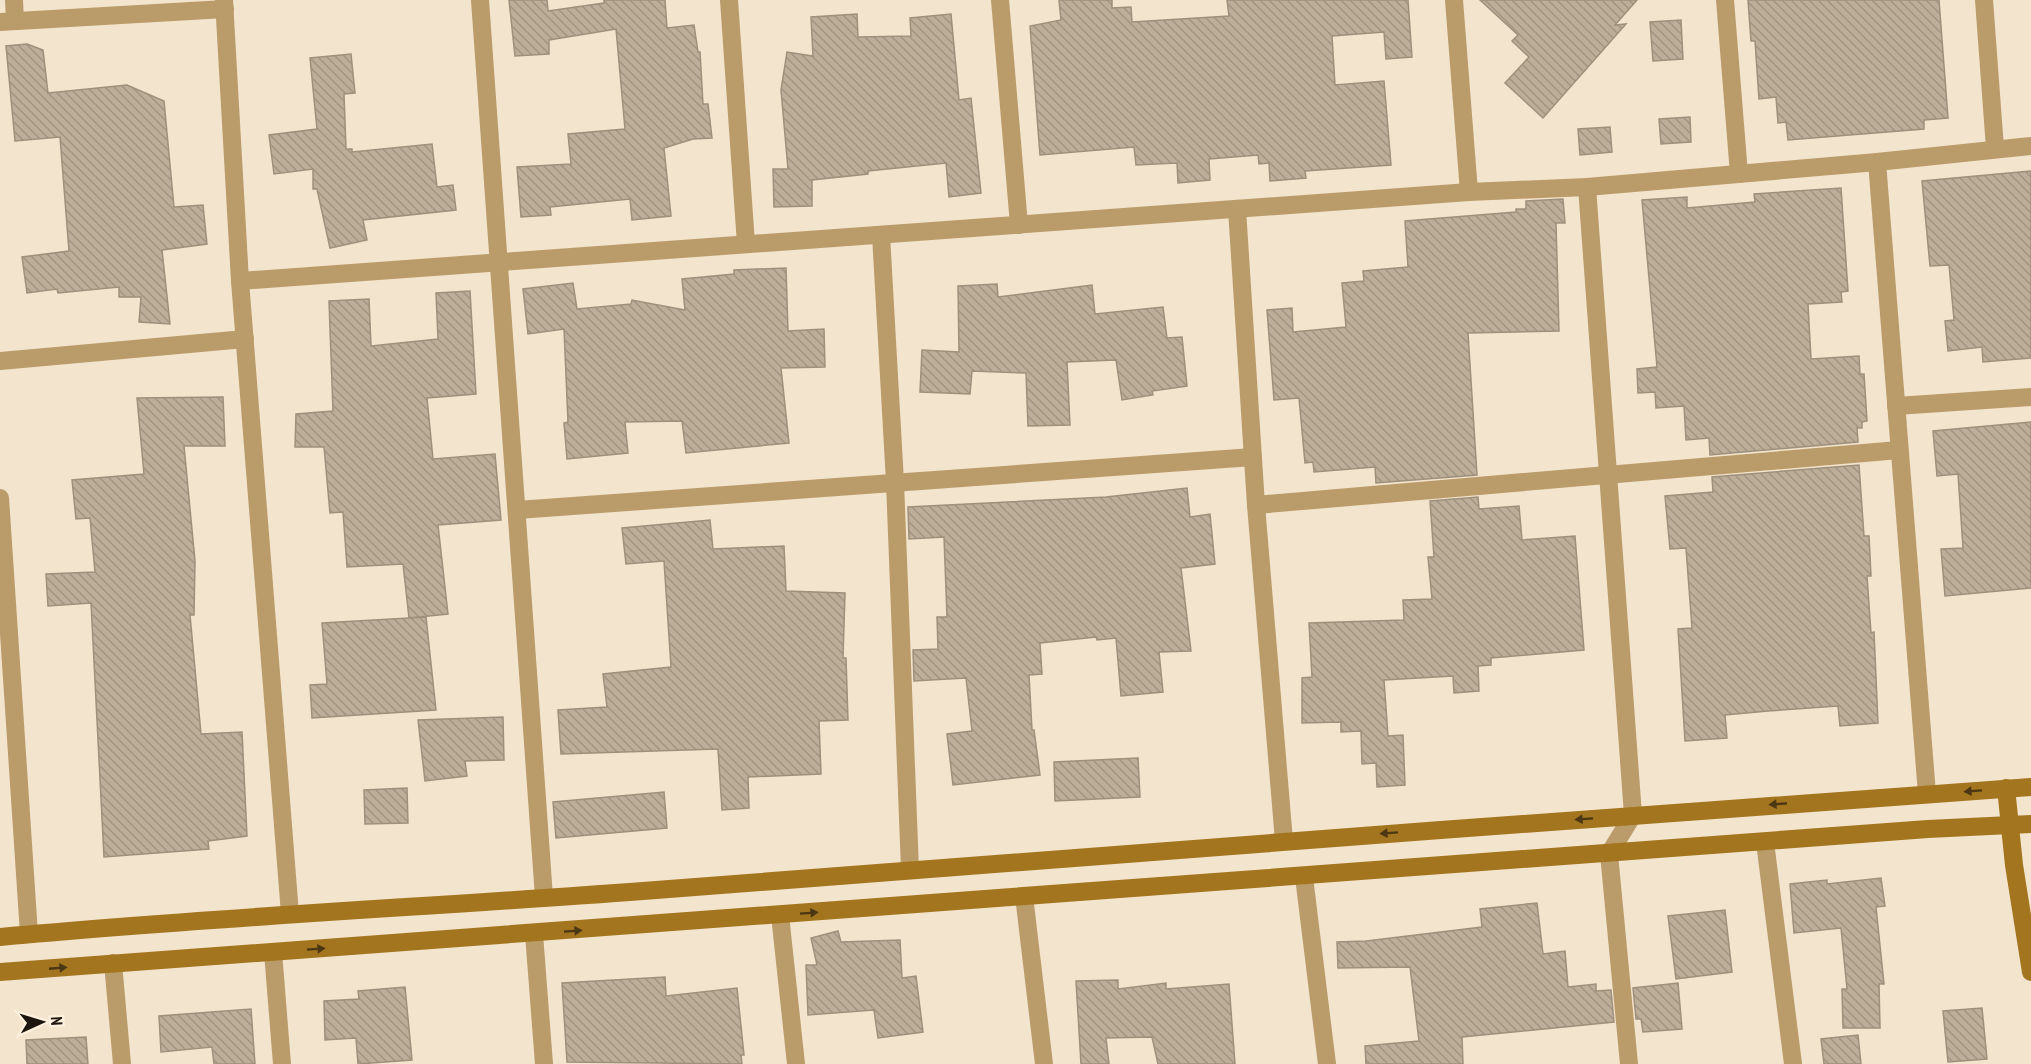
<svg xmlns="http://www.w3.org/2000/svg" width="2031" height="1064" viewBox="0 0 2031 1064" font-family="'PT Sans Narrow',sans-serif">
<defs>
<pattern id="building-back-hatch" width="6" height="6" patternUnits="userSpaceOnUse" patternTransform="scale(1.5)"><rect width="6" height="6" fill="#bcae98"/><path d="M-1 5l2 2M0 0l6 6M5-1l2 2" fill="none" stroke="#a19582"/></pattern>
</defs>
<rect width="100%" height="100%" fill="#f3e4cd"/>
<!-- building -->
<g fill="url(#building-back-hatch)" stroke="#9e907b" stroke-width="1.5">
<path d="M 509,0 L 547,0 L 548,11 L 604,3 L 604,0 L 665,0 L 667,28 L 694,25 L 698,52 L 700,52 L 703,104 L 708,104 L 712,138 L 693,139 L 664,148 L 671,216 L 632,220 L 630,199 L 550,207 L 551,215 L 521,217 L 517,167 L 571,164 L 568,134 L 625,129 L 616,29 L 549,40 L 549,54 L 515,56 Z"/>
<path d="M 1059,0 L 1112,0 L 1112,8 L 1131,7 L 1132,22 L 1229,16 L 1227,0 L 1408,0 L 1412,57 L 1386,59 L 1384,32 L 1332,36 L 1335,85 L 1384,81 L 1391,165 L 1305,171 L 1306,178 L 1270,181 L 1269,163 L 1259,164 L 1258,155 L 1209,159 L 1210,180 L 1178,183 L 1177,163 L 1136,165 L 1134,147 L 1040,155 L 1030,26 L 1061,20 Z"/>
<path d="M 1480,0 L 1637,0 L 1615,25 L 1626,24 L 1543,118 L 1505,83 L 1529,57 L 1512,41 L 1518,35 Z"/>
<path d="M 1748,0 L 1939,0 L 1948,118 L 1924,120 L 1924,129 L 1788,140 L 1786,122 L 1778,123 L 1776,97 L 1759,99 L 1755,41 L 1751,41 Z"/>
<path d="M 857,14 L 858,37 L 911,36 L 910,18 L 951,14 L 959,100 L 971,98 L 981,193 L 949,197 L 946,163 L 868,171 L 868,174 L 812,180 L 812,206 L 774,207 L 773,169 L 788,169 L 781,90 L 787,52 L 813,56 L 811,17 Z"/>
<path d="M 1681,20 L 1683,59 L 1653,61 L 1650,22 Z"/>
<path d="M 27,44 L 43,50 L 48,93 L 127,85 L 164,101 L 174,207 L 203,205 L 207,244 L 162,250 L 170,324 L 139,322 L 141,297 L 119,297 L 119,287 L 58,293 L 57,289 L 27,293 L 22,257 L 69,251 L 60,137 L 15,141 L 6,46 Z"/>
<path d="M 351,54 L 355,93 L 344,94 L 346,149 L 352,149 L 352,152 L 432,144 L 437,187 L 453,185 L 456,210 L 363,220 L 367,240 L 330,248 L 317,189 L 313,189 L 313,169 L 274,174 L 269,135 L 317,129 L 310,58 Z"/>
<path d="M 1690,117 L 1691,142 L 1661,144 L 1659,119 Z"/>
<path d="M 1610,127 L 1612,152 L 1580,155 L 1578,129 Z"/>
<path d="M 2031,171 L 2031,358 L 1983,362 L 1982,347 L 1948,351 L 1945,321 L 1954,320 L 1949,265 L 1930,266 L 1922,181 Z"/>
<path d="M 1841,188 L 1848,291 L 1841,292 L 1842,302 L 1808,304 L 1811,359 L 1859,356 L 1860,374 L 1864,374 L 1867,421 L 1862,422 L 1862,428 L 1857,428 L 1858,442 L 1710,455 L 1709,438 L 1686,440 L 1684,406 L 1656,408 L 1655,392 L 1638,393 L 1637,369 L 1657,367 L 1642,200 L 1687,197 L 1687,208 L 1755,202 L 1754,194 Z"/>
<path d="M 1563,199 L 1565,223 L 1556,223 L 1559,331 L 1468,333 L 1477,475 L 1376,483 L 1375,467 L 1314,472 L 1313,462 L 1305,463 L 1299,398 L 1274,400 L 1267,310 L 1292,308 L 1293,332 L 1346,327 L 1342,283 L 1364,281 L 1363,271 L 1408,267 L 1405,221 L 1516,212 L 1516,209 L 1526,209 L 1526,201 Z"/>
<path d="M 786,268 L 788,331 L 824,329 L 825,367 L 781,368 L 789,443 L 686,453 L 682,421 L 625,422 L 628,453 L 567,459 L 564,423 L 568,422 L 564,329 L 528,334 L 523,289 L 573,283 L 577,309 L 631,304 L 632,300 L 685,310 L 682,279 L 734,274 L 734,270 Z"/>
<path d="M 997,284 L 998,297 L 1092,285 L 1095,314 L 1163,307 L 1167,338 L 1182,337 L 1187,386 L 1152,391 L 1153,395 L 1122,400 L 1116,360 L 1067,362 L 1070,425 L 1028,426 L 1026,373 L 972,371 L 970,394 L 920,392 L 922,350 L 959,352 L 958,286 Z"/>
<path d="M 470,291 L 476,394 L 427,398 L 433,459 L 495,454 L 501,520 L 438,525 L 448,614 L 409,618 L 403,564 L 347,567 L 343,512 L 330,513 L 324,447 L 295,447 L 296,414 L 333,411 L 329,301 L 369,299 L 371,346 L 438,339 L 436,293 Z"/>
<path d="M 223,397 L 225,446 L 184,446 L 195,561 L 194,615 L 190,615 L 201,734 L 242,732 L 247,836 L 208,841 L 209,849 L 104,857 L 91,603 L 48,606 L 46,574 L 95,572 L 90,518 L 76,519 L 72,480 L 144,474 L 137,398 Z"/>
<path d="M 2031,422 L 2031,588 L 1945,596 L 1941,549 L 1963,548 L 1958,474 L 1937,476 L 1933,431 Z"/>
<path d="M 1859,465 L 1864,536 L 1869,536 L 1871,576 L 1867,576 L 1871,633 L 1874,632 L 1878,723 L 1840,726 L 1838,706 L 1768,711 L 1725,715 L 1727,738 L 1685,741 L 1678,629 L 1692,628 L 1686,548 L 1670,549 L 1665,496 L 1713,492 L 1712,477 Z"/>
<path d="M 1187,488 L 1190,517 L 1210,514 L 1215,564 L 1181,568 L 1191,651 L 1159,652 L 1163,692 L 1121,696 L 1116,638 L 1097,640 L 1096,637 L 1040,643 L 1042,674 L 1029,675 L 1032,730 L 1034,730 L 1040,775 L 953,785 L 947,734 L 972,731 L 966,678 L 914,681 L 913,650 L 938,649 L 937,617 L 947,617 L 944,537 L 909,539 L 908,507 L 1106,497 Z"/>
<path d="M 1478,497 L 1479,509 L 1519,506 L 1522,540 L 1575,536 L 1584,650 L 1491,658 L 1491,665 L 1478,666 L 1479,691 L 1454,693 L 1453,676 L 1384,680 L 1388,736 L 1403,735 L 1405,785 L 1377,787 L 1376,763 L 1362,764 L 1361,731 L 1341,732 L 1341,722 L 1302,723 L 1302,678 L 1312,677 L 1309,623 L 1404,620 L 1403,600 L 1432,599 L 1428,557 L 1434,557 L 1430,501 Z"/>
<path d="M 710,520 L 713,549 L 784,546 L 786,591 L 845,593 L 843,658 L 846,658 L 848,720 L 819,721 L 821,774 L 748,777 L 749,808 L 722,810 L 718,749 L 561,754 L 558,710 L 607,707 L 603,674 L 671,667 L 664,561 L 626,564 L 622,528 Z"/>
<path d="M 426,617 L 436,710 L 312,718 L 310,685 L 327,684 L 322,623 Z"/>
<path d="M 503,717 L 504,760 L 465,761 L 467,776 L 425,781 L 418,720 Z"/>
<path d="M 1138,758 L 1140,797 L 1055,801 L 1054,762 Z"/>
<path d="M 407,788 L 408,823 L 365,824 L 364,790 Z"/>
<path d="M 664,792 L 667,828 L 556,838 L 553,802 Z"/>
<path d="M 1881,878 L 1885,906 L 1876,907 L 1884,984 L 1879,984 L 1880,1028 L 1843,1028 L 1842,989 L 1847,989 L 1841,928 L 1794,933 L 1790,884 L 1827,880 L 1827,884 Z"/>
<path d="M 1537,903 L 1543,954 L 1565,951 L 1568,987 L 1596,984 L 1596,991 L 1611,990 L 1614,1022 L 1462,1037 L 1463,1064 L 1366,1064 L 1365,1046 L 1419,1041 L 1410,967 L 1338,968 L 1337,942 L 1366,941 L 1482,927 L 1480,909 Z"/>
<path d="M 1725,910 L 1732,972 L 1676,979 L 1668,916 Z"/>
<path d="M 838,931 L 841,942 L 900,940 L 902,978 L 916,976 L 923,1032 L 878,1038 L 874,1010 L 808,1015 L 806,965 L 817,965 L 811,938 Z"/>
<path d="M 665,977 L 666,996 L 737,988 L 744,1055 L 741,1055 L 742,1064 L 567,1062 L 562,983 Z"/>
<path d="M 1118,980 L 1118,989 L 1166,983 L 1166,989 L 1229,984 L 1235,1064 L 1158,1064 L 1152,1037 L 1106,1038 L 1109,1064 L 1081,1064 L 1076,981 Z"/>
<path d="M 1678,983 L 1682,1029 L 1643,1032 L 1641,1019 L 1636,1019 L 1633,988 Z"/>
<path d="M 405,987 L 412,1060 L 358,1064 L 356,1038 L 325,1040 L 324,1001 L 359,999 L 358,991 Z"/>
<path d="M 1982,1008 L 1987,1059 L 1948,1062 L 1943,1011 Z"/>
<path d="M 251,1009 L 255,1064 L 214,1064 L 212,1047 L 161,1052 L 159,1016 Z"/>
<path d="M 1858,1035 L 1861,1064 L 1824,1064 L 1821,1039 Z"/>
<path d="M 86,1037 L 88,1064 L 27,1064 L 26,1040 Z"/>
</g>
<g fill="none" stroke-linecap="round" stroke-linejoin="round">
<!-- minor -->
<g stroke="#ba9b6a" stroke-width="18">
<path d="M 14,0 L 15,21"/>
<path d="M 224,0 L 240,281 L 290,914"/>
<path d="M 480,0 L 544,897"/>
<path d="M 729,0 L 746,244"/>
<path d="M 1000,0 L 1019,225"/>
<path d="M 1454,0 L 1469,192"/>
<path d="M 1725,0 L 1739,174"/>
<path d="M 1984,0 L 1995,148"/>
<path d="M 0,22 L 225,9"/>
<path d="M 1877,162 L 1927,794"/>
<path d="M 1587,187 L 1633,815 L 1609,854 L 1629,1064"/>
<path d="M 1237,209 L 1256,505 L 1284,841"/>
<path d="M 881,235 L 895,482 L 910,870"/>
<path d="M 240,281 L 1469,192 L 1587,187 L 1877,162 L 2031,146"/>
<path d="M 0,361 L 245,339"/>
<path d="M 1896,406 L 2031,397"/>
<path d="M 0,498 L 29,934"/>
<path d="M 1256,505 L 1899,450"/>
<path d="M 517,510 L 1253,457"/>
<path d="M 1765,842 L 1793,1064"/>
<path d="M 1304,877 L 1327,1064"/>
<path d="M 1024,896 L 1044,1064"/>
<path d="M 780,915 L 796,1064"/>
<path d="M 534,934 L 544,1064"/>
<path d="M 273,952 L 282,1064"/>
<path d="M 113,963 L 122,1064"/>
</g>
<!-- secondary -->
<g stroke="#a3751e" stroke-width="18">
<path d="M 2006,788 L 2014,865 L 2031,972"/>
<path d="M 0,937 C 214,917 429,907 643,891 C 1106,856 1568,819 2031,787"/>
<path d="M 0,972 L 1928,829 L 2031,824"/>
</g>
</g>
<!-- one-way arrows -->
<defs><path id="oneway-solid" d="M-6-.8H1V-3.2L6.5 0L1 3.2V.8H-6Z" transform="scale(1.5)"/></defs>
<g fill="#4b3714">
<use href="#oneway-solid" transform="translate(1973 791) rotate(176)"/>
<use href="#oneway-solid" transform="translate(1778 804) rotate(176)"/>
<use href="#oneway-solid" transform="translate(1584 819) rotate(176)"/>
<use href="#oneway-solid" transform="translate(1389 833) rotate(176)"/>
<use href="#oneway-solid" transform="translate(809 913) rotate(-4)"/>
<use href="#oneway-solid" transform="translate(573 931) rotate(-4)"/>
<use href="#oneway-solid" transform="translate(316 949) rotate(-4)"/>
<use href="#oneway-solid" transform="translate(58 968) rotate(-5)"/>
</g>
<!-- north arrow -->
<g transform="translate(42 1022) rotate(86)" stroke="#fef2df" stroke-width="4.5" paint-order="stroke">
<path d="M0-4.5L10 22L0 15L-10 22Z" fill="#1c160e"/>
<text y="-9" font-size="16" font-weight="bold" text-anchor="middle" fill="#1c160e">N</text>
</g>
</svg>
